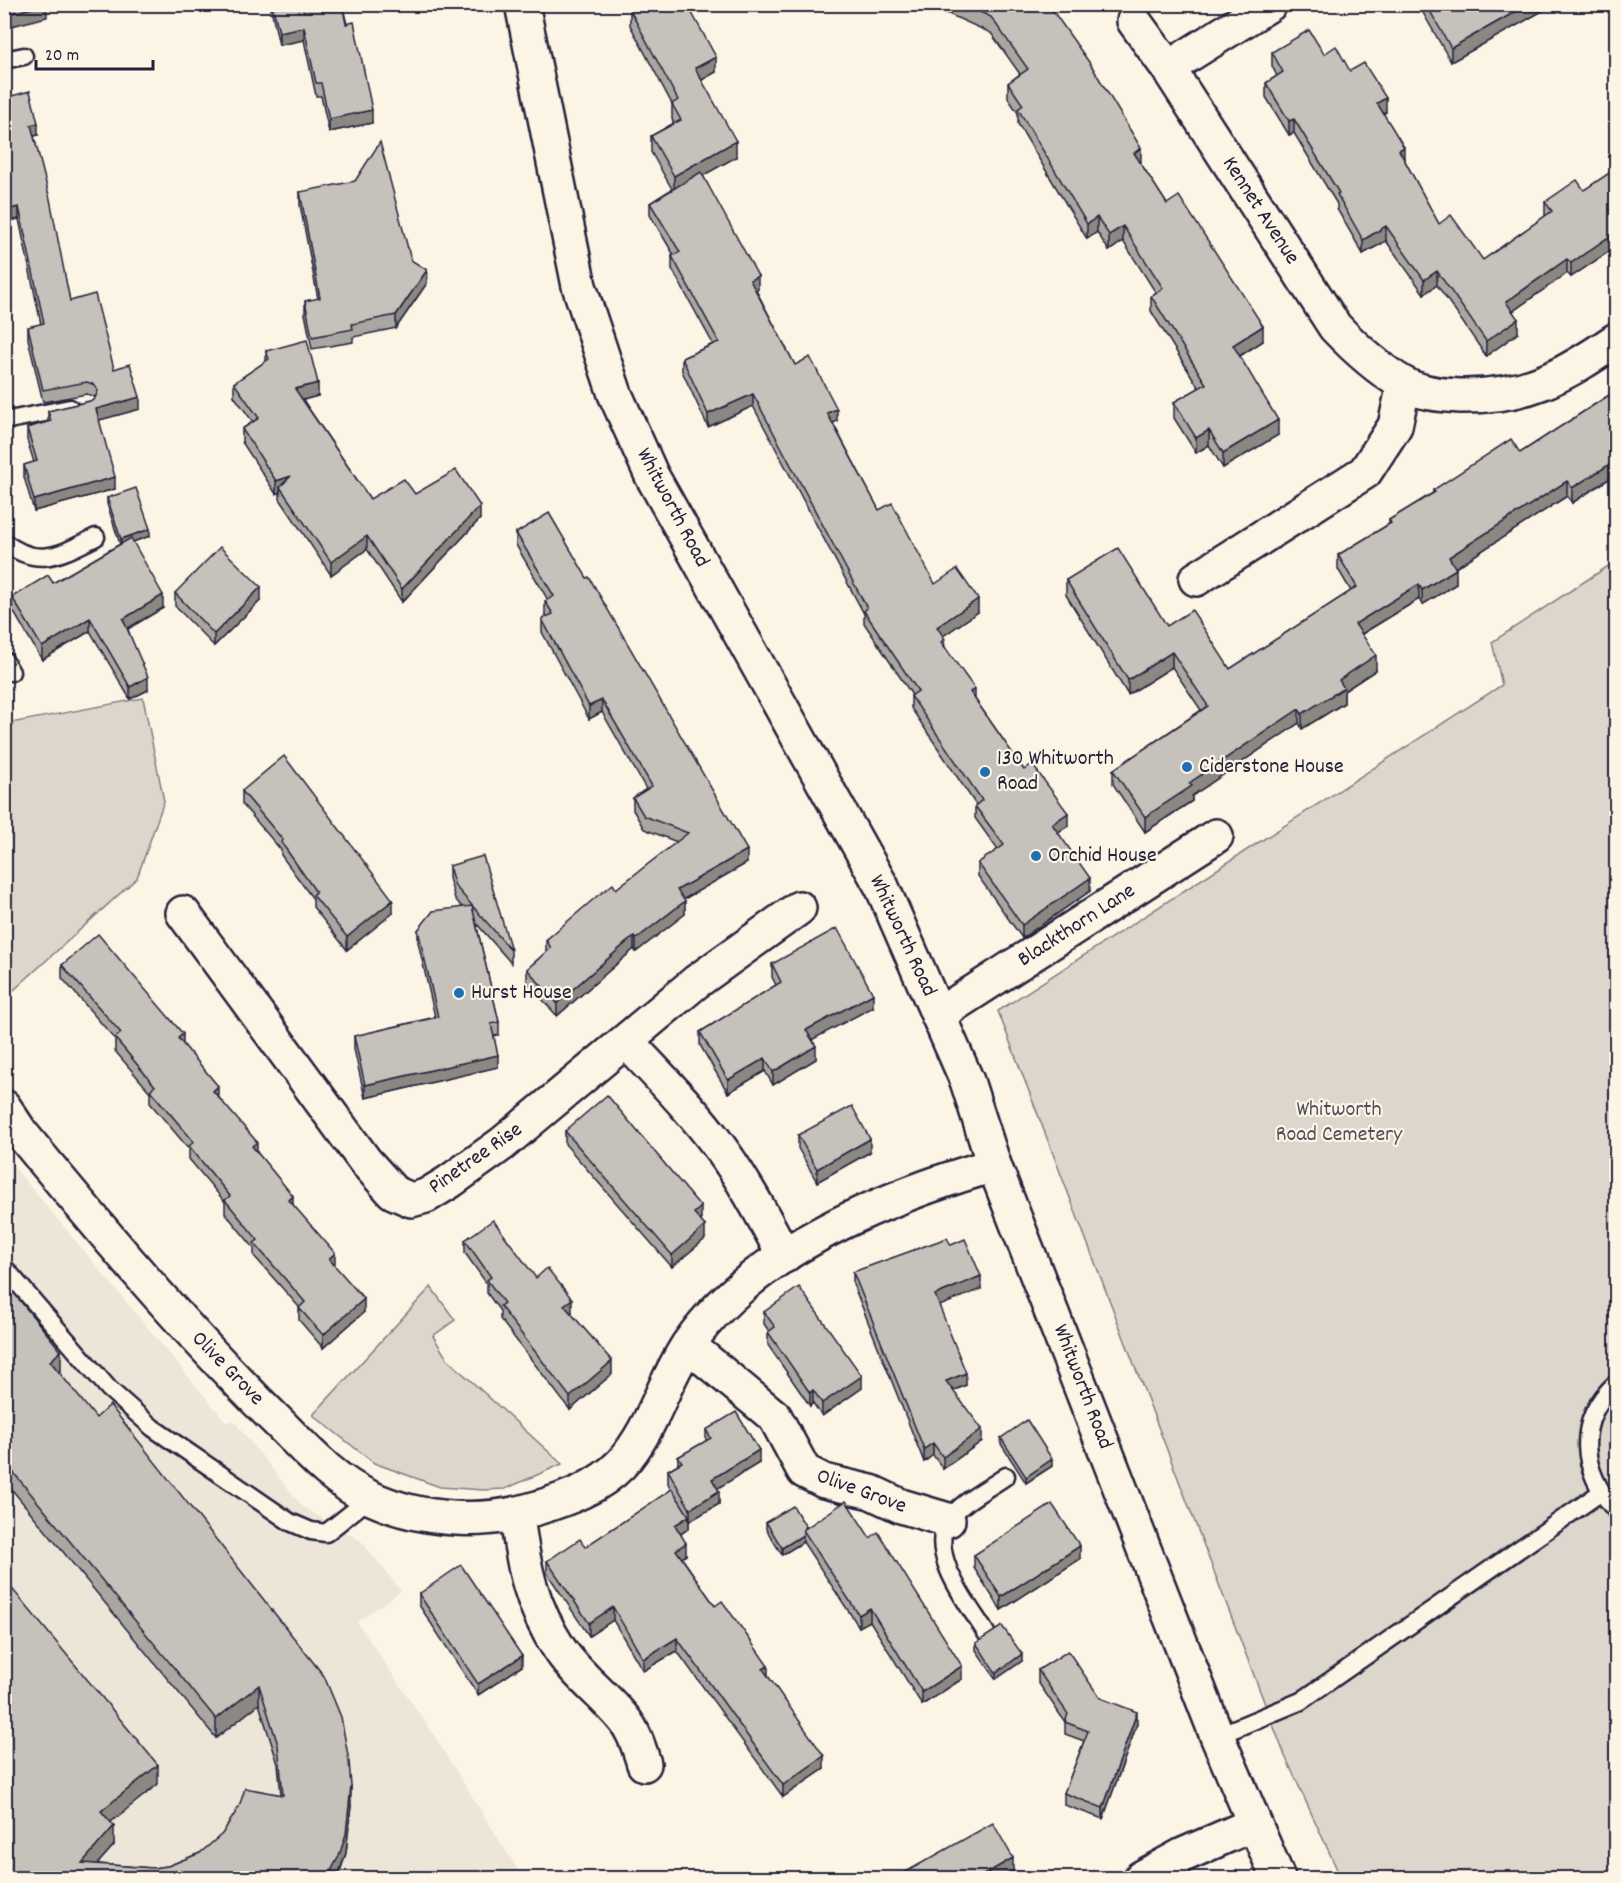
<svg xmlns="http://www.w3.org/2000/svg" width="1621" height="1883" viewBox="0 0 1621 1883" font-family="Dekko,sans-serif">
<rect width="100%" height="100%" fill="#fcf5e5"/>
<filter id="ink" filterUnits="userSpaceOnUse"><feTurbulence type="fractalNoise" baseFrequency=".0167" numOctaves="2"/><feDisplacementMap in="SourceGraphic" scale="12" xChannelSelector="R" yChannelSelector="G"/><feConvolveMatrix kernelMatrix="1 2 1 2 8 2 1 2 1" color-interpolation-filters="sRGB"/></filter>
<g filter="url(#ink)">
<!-- built -->
<path fill="#ece5d8" d="M 4,1155 L 227,1423 L 233,1420 L 303,1507 L 361,1541 L 401,1591 L 357,1622 L 433,1734 L 523,1878 L 5,1878 Z"/>
<!-- green -->
<g fill="#dcd6cc" stroke="#7f7c84" stroke-width="1.5">
<path d="M 1616,561 L 1616,1878 L 1341,1878 L 1285,1756 L 998,1011 L 1502,685 L 1492,642 Z"/>
<path d="M 143,698 L 164,801 L 137,878 L 5,998 L 5,724 Z"/>
<path d="M 431,1287 L 455,1320 L 433,1336 L 447,1359 L 562,1464 L 505,1489 L 483,1490 L 440,1487 L 374,1463 L 313,1415 Z"/>
</g>
<g fill="none" stroke-linecap="round" stroke-linejoin="round">
<!-- lane casing -->
<g stroke="#22223b" stroke-width="21">
<g id="lane">
<path d="M 4,60 L 24,56"/>
<path d="M 4,421 L 70,408"/>
<path d="M 4,542 C 39,569 61,554 96,537"/>
<path d="M 4,660 L 11,672"/>
<path d="M 4,1267 L 109,1389 L 153,1428 L 290,1522 L 311,1531 L 326,1533 L 370,1498"/>
<path d="M 1616,1383 C 1574,1422 1581,1471 1616,1511"/>
<path d="M 986,1633 C 969,1605 927,1554 948,1521 C 960,1502 988,1489 1006,1476"/>
<path d="M 1217,1736 L 1301,1701 L 1600,1493"/>
</g>
</g>
<!-- street casing -->
<g stroke="#22223b" stroke-width="38">
<g id="street">
<path d="M 1134,21 L 1168,68 L 1335,327 C 1355,348 1377,368 1402,383 C 1419,393 1440,395 1460,396 C 1527,397 1562,377 1616,340"/>
<path d="M 1168,68 L 1270,4"/>
<path d="M 1196,579 L 1365,472 L 1395,426 L 1404,384"/>
<path d="M 183,913 L 365,1161 L 393,1192 L 411,1200 L 426,1196 L 449,1182 L 502,1144 L 696,982 L 799,908"/>
<path d="M 938,1015 L 1216,836"/>
<path d="M 627,1042 C 659,1076 693,1110 721,1149 C 745,1182 765,1219 784,1256"/>
<path d="M 4,1107 L 21,1133 C 101,1230 182,1327 271,1415 C 301,1444 331,1480 369,1497 C 420,1521 483,1525 537,1508 C 567,1499 599,1487 621,1464 C 654,1428 663,1380 690,1342 C 756,1249 888,1196 994,1165"/>
<path d="M 688,1345 L 775,1417 L 804,1471 L 824,1481 L 871,1492 L 901,1506 L 948,1520"/>
<path d="M 517,1515 C 523,1566 531,1606 560,1650 C 577,1675 603,1694 623,1718 C 634,1731 639,1748 644,1764"/>
<path d="M 1141,1878 L 1183,1855 L 1254,1824"/>
</g>
</g>
<!-- secondary casing -->
<g stroke="#22223b" stroke-width="38">
<path id="secondary" d="M 522,4 L 579,286 L 615,394 L 652,476 L 882,887 L 967,1081 L 994,1165 L 1217,1736 L 1278,1878"/>
</g>
<!-- lane -->
<use href="#lane" stroke="#fcf5e5" stroke-width="16"/>
<!-- street -->
<use href="#street" stroke="#fcf5e5" stroke-width="33"/>
<!-- secondary -->
<use href="#secondary" stroke="#fcf5e5" stroke-width="33"/>
</g>
<!-- wall -->
<g fill="#aaa6a1" stroke="#22223b" stroke-width="1.5">
<path d="M 270,4 L 342,4 L 372,123 L 329,132 L 321,96 L 316,96 L 304,40 L 279,45 Z"/>
<path d="M 638,4 L 687,4 L 716,72 L 701,80 L 736,157 L 703,175 L 758,289 L 756,290 L 795,365 L 837,421 L 833,423 L 879,510 L 935,584 L 978,612 L 943,636 L 945,647 L 975,699 L 1024,770 L 1068,826 L 1058,832 L 1090,891 L 1022,938 L 978,876 L 978,863 L 998,850 L 975,818 L 975,806 L 976,805 L 911,708 L 911,696 L 912,695 L 864,623 L 864,614 L 753,406 L 708,427 L 682,371 L 682,358 L 713,344 L 672,269 L 672,256 L 674,255 L 650,215 L 650,203 L 672,189 L 651,152 L 651,136 L 674,123 L 672,119 L 672,104 L 630,25 L 630,10 Z"/>
<path d="M 944,4 L 1048,4 L 1141,164 L 1167,204 L 1263,341 L 1240,356 L 1278,435 L 1223,468 L 1209,445 L 1196,453 L 1174,418 L 1174,402 L 1199,388 L 1151,311 L 1151,296 L 1156,293 L 1123,241 L 1109,251 L 1097,232 L 1087,239 L 1018,124 L 1018,113 L 1008,98 L 1008,83 L 1020,74 L 991,33 L 944,12 Z"/>
<path d="M 1418,4 L 1555,4 L 1451,62 Z"/>
<path d="M 1272,52 L 1324,54 L 1350,71 L 1386,112 L 1383,114 L 1404,159 L 1439,224 L 1483,260 L 1545,216 L 1545,202 L 1584,190 L 1617,168 L 1617,246 L 1571,277 L 1567,273 L 1513,311 L 1518,333 L 1486,356 L 1437,285 L 1424,294 L 1386,241 L 1363,254 L 1337,209 L 1337,204 L 1294,133 L 1289,135 L 1266,97 L 1266,83 L 1277,76 L 1272,66 Z"/>
<path d="M 4,98 L 38,135 L 34,136 L 70,301 L 140,409 L 99,420 L 115,489 L 34,511 L 24,477 L 24,465 L 34,462 L 27,440 L 27,428 L 48,422 L 48,411 L 94,400 L 95,397 L 87,394 L 43,402 L 28,339 L 28,327 L 41,324 L 19,219 L 5,222 L 4,220 Z"/>
<path d="M 300,192 L 411,260 L 427,283 L 396,328 L 353,337 L 353,342 L 312,349 L 305,314 L 305,301 L 318,299 L 300,205 Z"/>
<path d="M 266,351 L 318,396 L 303,400 L 370,499 L 415,494 L 480,519 L 402,602 L 367,549 L 331,575 L 280,499 L 280,492 L 276,494 L 242,442 L 242,429 L 253,422 L 234,396 L 234,383 L 266,361 Z"/>
<path d="M 1617,390 L 1617,478 L 1615,475 L 1572,503 L 1567,496 L 1455,568 L 1456,584 L 1422,605 L 1419,599 L 1362,634 L 1376,670 L 1344,691 L 1344,703 L 1302,729 L 1299,723 L 1192,796 L 1192,801 L 1145,832 L 1113,784 L 1113,770 L 1201,710 L 1172,667 L 1128,695 L 1066,595 L 1066,580 L 1167,626 L 1230,669 L 1351,591 L 1338,569 L 1338,555 L 1389,524 L 1389,520 L 1433,493 L 1433,490 L 1520,453 Z"/>
<path d="M 107,498 L 150,536 L 133,542 L 163,608 L 128,629 L 148,690 L 130,699 L 90,631 L 42,660 L 12,609 L 12,597 L 53,583 L 120,544 L 107,504 Z"/>
<path d="M 516,533 L 747,863 L 684,899 L 685,914 L 636,952 L 634,949 L 557,1016 L 527,982 L 527,969 L 546,952 L 546,940 L 616,889 L 677,842 L 644,829 L 633,810 L 633,798 L 646,789 L 602,712 L 589,719 L 542,632 L 542,619 L 547,617 L 545,614 L 545,601 L 548,600 L 516,545 Z"/>
<path d="M 175,593 L 261,600 L 214,646 L 175,606 Z"/>
<path d="M 242,791 L 393,913 L 347,950 L 313,907 L 313,899 L 281,855 L 281,850 L 242,804 Z"/>
<path d="M 449,866 L 511,950 L 511,963 L 476,923 L 499,1022 L 499,1035 L 494,1036 L 498,1067 L 365,1098 L 354,1049 L 354,1036 L 435,1017 L 418,942 L 418,930 L 462,907 L 455,899 L 449,878 Z"/>
<path d="M 772,964 L 873,1007 L 812,1039 L 816,1059 L 773,1085 L 765,1071 L 728,1093 L 700,1045 L 700,1032 L 776,985 L 772,977 Z"/>
<path d="M 62,965 L 183,1044 L 218,1096 L 335,1266 L 364,1312 L 323,1348 L 299,1320 L 299,1307 L 254,1256 L 254,1248 L 225,1213 L 225,1202 L 189,1159 L 189,1149 L 150,1103 L 150,1092 L 115,1051 L 115,1039 L 62,978 Z"/>
<path d="M 565,1131 L 701,1220 L 705,1239 L 672,1267 L 565,1144 Z"/>
<path d="M 798,1135 L 870,1152 L 817,1182 L 798,1148 Z"/>
<path d="M 465,1240 L 536,1278 L 572,1312 L 571,1313 L 612,1374 L 570,1410 L 500,1319 L 500,1311 L 487,1293 L 487,1284 L 465,1253 Z"/>
<path d="M 951,1245 L 981,1289 L 939,1306 L 966,1385 L 953,1391 L 982,1441 L 943,1469 L 933,1455 L 924,1462 L 853,1284 L 853,1272 Z"/>
<path d="M 4,1281 L 61,1370 L 59,1372 L 351,1805 L 346,1853 L 339,1875 L 4,1878 L 158,1784 L 110,1822 L 114,1845 L 97,1864 L 153,1868 L 168,1866 L 200,1853 L 281,1795 L 278,1764 L 259,1704 L 216,1738 L 4,1480 Z"/>
<path d="M 764,1312 L 862,1388 L 822,1416 L 813,1403 L 810,1406 L 768,1345 L 768,1332 L 769,1331 L 764,1324 Z"/>
<path d="M 706,1430 L 759,1463 L 717,1488 L 719,1504 L 690,1521 L 689,1519 L 689,1528 L 681,1534 L 686,1555 L 682,1558 L 715,1606 L 768,1676 L 824,1769 L 783,1797 L 677,1651 L 643,1671 L 613,1620 L 589,1636 L 547,1573 L 547,1561 L 585,1547 L 671,1490 L 668,1483 L 668,1470 L 678,1464 L 678,1457 L 706,1441 Z"/>
<path d="M 1001,1438 L 1052,1466 L 1026,1483 L 1001,1444 Z"/>
<path d="M 766,1522 L 806,1527 L 962,1679 L 922,1705 L 870,1621 L 859,1627 L 803,1542 L 782,1555 L 766,1529 Z"/>
<path d="M 974,1555 L 1080,1559 L 1001,1610 L 974,1568 Z"/>
<path d="M 419,1594 L 522,1666 L 478,1695 L 419,1605 Z"/>
<path d="M 976,1643 L 1022,1661 L 996,1679 L 976,1650 Z"/>
<path d="M 1038,1670 L 1100,1698 L 1137,1724 L 1103,1819 L 1064,1805 L 1064,1793 L 1084,1741 L 1065,1734 L 1065,1722 L 1038,1682 Z"/>
</g>
<!-- shaded-wall -->
<g fill="#8b8783" stroke="#22223b" stroke-width="1.5">
<path d="M 47,4 L 47,17 L 4,28 L 4,15 Z"/>
<path d="M 1529,4 L 1555,4 L 1451,62 L 1451,48 Z"/>
<path d="M 304,27 L 304,40 L 279,45 L 279,32 Z"/>
<path d="M 716,57 L 716,72 L 695,84 L 695,68 Z"/>
<path d="M 1386,98 L 1386,112 L 1377,117 L 1377,103 Z"/>
<path d="M 372,110 L 372,123 L 329,132 L 329,119 Z"/>
<path d="M 1294,119 L 1294,133 L 1289,135 L 1289,121 Z"/>
<path d="M 38,123 L 38,135 L 31,137 L 31,125 Z"/>
<path d="M 736,141 L 736,157 L 674,192 L 674,176 Z"/>
<path d="M 1404,147 L 1404,161 L 1399,150 Z"/>
<path d="M 1141,148 L 1141,164 L 1134,153 Z"/>
<path d="M 19,207 L 19,219 L 5,222 L 5,210 Z"/>
<path d="M 1097,217 L 1097,232 L 1087,239 L 1087,224 Z"/>
<path d="M 1123,226 L 1123,241 L 1109,251 L 1109,235 Z"/>
<path d="M 1386,226 L 1386,241 L 1363,254 L 1363,240 Z"/>
<path d="M 1617,231 L 1617,246 L 1571,277 L 1571,263 Z"/>
<path d="M 1567,259 L 1567,273 L 1506,316 L 1506,302 Z"/>
<path d="M 427,270 L 427,283 L 396,328 L 396,315 Z"/>
<path d="M 1437,271 L 1437,285 L 1424,294 L 1424,280 Z"/>
<path d="M 758,276 L 758,289 L 750,293 L 750,280 Z"/>
<path d="M 1518,319 L 1518,333 L 1486,356 L 1486,341 Z"/>
<path d="M 1263,326 L 1263,341 L 1233,360 L 1233,345 Z"/>
<path d="M 318,383 L 318,396 L 295,402 L 295,389 Z"/>
<path d="M 753,394 L 753,406 L 708,427 L 708,414 Z"/>
<path d="M 140,397 L 140,409 L 96,421 L 96,409 Z"/>
<path d="M 837,409 L 837,421 L 827,426 L 827,413 Z"/>
<path d="M 1278,420 L 1278,435 L 1223,468 L 1223,453 Z"/>
<path d="M 1209,430 L 1209,445 L 1196,453 L 1196,438 Z"/>
<path d="M 1615,461 L 1615,475 L 1572,503 L 1572,488 Z"/>
<path d="M 291,476 L 280,487 L 280,492 L 276,494 L 276,481 Z"/>
<path d="M 115,477 L 115,489 L 34,511 L 34,500 Z"/>
<path d="M 1567,481 L 1567,496 L 1449,572 L 1449,557 Z"/>
<path d="M 480,506 L 480,519 L 402,602 L 402,589 Z"/>
<path d="M 150,529 L 150,536 L 121,546 L 121,539 Z"/>
<path d="M 367,536 L 367,549 L 331,575 L 331,562 Z"/>
<path d="M 1456,569 L 1456,584 L 1422,605 L 1422,590 Z"/>
<path d="M 1419,584 L 1419,599 L 1355,638 L 1355,624 Z"/>
<path d="M 261,587 L 261,600 L 214,646 L 214,634 Z"/>
<path d="M 163,595 L 163,608 L 123,631 L 123,619 Z"/>
<path d="M 978,599 L 978,612 L 937,640 L 937,627 Z"/>
<path d="M 90,618 L 90,631 L 42,660 L 42,647 Z"/>
<path d="M 1172,652 L 1172,667 L 1128,695 L 1128,680 Z"/>
<path d="M 1376,655 L 1376,670 L 1344,691 L 1344,703 L 1302,729 L 1302,714 L 1339,680 Z"/>
<path d="M 148,677 L 148,690 L 130,699 L 130,687 Z"/>
<path d="M 975,689 L 975,702 L 970,692 Z"/>
<path d="M 602,700 L 602,712 L 589,719 L 589,706 Z"/>
<path d="M 1299,709 L 1299,723 L 1192,796 L 1192,801 L 1145,832 L 1145,817 L 1189,783 Z"/>
<path d="M 1068,813 L 1068,826 L 1052,836 L 1052,824 Z"/>
<path d="M 747,850 L 747,863 L 677,903 L 677,890 Z"/>
<path d="M 1090,878 L 1090,891 L 1022,938 L 1022,925 Z"/>
<path d="M 393,900 L 393,913 L 347,950 L 347,937 Z"/>
<path d="M 685,901 L 685,914 L 636,952 L 636,939 Z"/>
<path d="M 634,936 L 634,949 L 557,1016 L 557,1003 Z"/>
<path d="M 873,994 L 873,1007 L 806,1043 L 806,1030 Z"/>
<path d="M 183,1034 L 183,1046 L 178,1038 Z"/>
<path d="M 816,1046 L 816,1059 L 773,1085 L 773,1072 Z"/>
<path d="M 498,1055 L 498,1067 L 365,1098 L 365,1085 Z"/>
<path d="M 765,1058 L 765,1071 L 728,1093 L 728,1080 Z"/>
<path d="M 218,1086 L 218,1099 L 213,1091 Z"/>
<path d="M 870,1139 L 870,1152 L 817,1182 L 817,1169 Z"/>
<path d="M 257,1142 L 257,1155 L 252,1146 Z"/>
<path d="M 293,1196 L 293,1209 L 289,1200 Z"/>
<path d="M 701,1207 L 701,1220 L 694,1226 L 694,1213 Z"/>
<path d="M 705,1226 L 705,1239 L 672,1267 L 672,1255 Z"/>
<path d="M 335,1253 L 335,1266 L 329,1259 Z"/>
<path d="M 981,1276 L 981,1289 L 935,1308 L 935,1295 Z"/>
<path d="M 364,1299 L 364,1312 L 323,1348 L 323,1335 Z"/>
<path d="M 572,1299 L 572,1312 L 564,1318 L 564,1305 Z"/>
<path d="M 61,1351 L 61,1370 L 50,1380 L 50,1361 Z"/>
<path d="M 612,1361 L 612,1374 L 570,1410 L 570,1397 Z"/>
<path d="M 966,1373 L 966,1385 L 946,1394 L 946,1381 Z"/>
<path d="M 862,1376 L 862,1388 L 822,1416 L 822,1403 Z"/>
<path d="M 813,1390 L 813,1403 L 810,1406 L 810,1393 Z"/>
<path d="M 982,1429 L 982,1441 L 943,1469 L 943,1457 Z"/>
<path d="M 933,1443 L 933,1455 L 924,1462 L 924,1449 Z"/>
<path d="M 759,1450 L 759,1463 L 712,1492 L 712,1479 Z"/>
<path d="M 1052,1459 L 1052,1466 L 1026,1483 L 1026,1477 Z"/>
<path d="M 719,1491 L 719,1504 L 690,1521 L 690,1509 Z"/>
<path d="M 689,1516 L 689,1528 L 675,1538 L 675,1525 Z"/>
<path d="M 803,1535 L 803,1542 L 782,1555 L 782,1548 Z"/>
<path d="M 686,1543 L 686,1555 L 676,1562 L 676,1550 Z"/>
<path d="M 1080,1546 L 1080,1559 L 1001,1610 L 1001,1597 Z"/>
<path d="M 613,1607 L 613,1620 L 589,1636 L 589,1623 Z"/>
<path d="M 870,1608 L 870,1621 L 859,1627 L 859,1615 Z"/>
<path d="M 677,1638 L 677,1651 L 643,1671 L 643,1659 Z"/>
<path d="M 1022,1654 L 1022,1661 L 996,1679 L 996,1673 Z"/>
<path d="M 522,1656 L 522,1666 L 478,1695 L 478,1684 Z"/>
<path d="M 768,1666 L 768,1678 L 763,1669 Z"/>
<path d="M 962,1666 L 962,1679 L 922,1705 L 922,1692 Z"/>
<path d="M 259,1685 L 259,1704 L 216,1738 L 216,1719 Z"/>
<path d="M 1137,1712 L 1137,1724 L 1103,1819 L 1103,1808 Z"/>
<path d="M 824,1756 L 824,1769 L 783,1797 L 783,1785 Z"/>
<path d="M 158,1765 L 158,1784 L 101,1830 L 101,1811 Z"/>
<path d="M 351,1786 L 351,1805 L 346,1853 L 337,1878 L 327,1878 Z"/>
<path d="M 114,1826 L 114,1845 L 85,1878 L 82,1863 Z"/>
<path d="M 1013,1858 L 1013,1871 L 1000,1878 L 978,1878 Z"/>
</g>
<!-- building -->
<g fill="#c6c1bb" stroke="#22223b" stroke-width="1.5">
<path d="M 4,4 L 47,4 L 4,15 Z"/>
<path d="M 272,4 L 342,4 L 346,24 L 354,22 L 372,110 L 329,119 L 321,83 L 316,83 L 304,27 L 279,32 Z"/>
<path d="M 639,4 L 687,4 L 716,57 L 695,68 L 736,141 L 674,176 L 651,136 L 681,120 L 672,104 L 678,100 L 630,10 Z"/>
<path d="M 963,4 L 1048,4 L 1091,65 L 1141,148 L 1134,153 L 1167,204 L 1179,196 L 1263,326 L 1233,345 L 1278,420 L 1223,453 L 1209,430 L 1196,438 L 1174,402 L 1206,384 L 1151,296 L 1163,288 L 1123,226 L 1109,235 L 1097,217 L 1087,224 L 1018,109 L 1023,105 L 1008,83 L 1028,69 L 991,17 Z"/>
<path d="M 1426,4 L 1529,4 L 1451,48 Z"/>
<path d="M 1309,30 L 1324,54 L 1336,46 L 1350,71 L 1364,63 L 1386,98 L 1377,103 L 1404,147 L 1399,150 L 1439,224 L 1451,215 L 1483,260 L 1552,211 L 1545,202 L 1577,180 L 1584,190 L 1617,168 L 1617,231 L 1571,263 L 1567,259 L 1506,302 L 1518,319 L 1486,341 L 1437,271 L 1424,280 L 1386,226 L 1363,240 L 1337,194 L 1339,193 L 1294,119 L 1289,121 L 1266,83 L 1283,72 L 1272,52 Z"/>
<path d="M 30,91 L 38,123 L 31,125 L 50,199 L 70,301 L 95,294 L 114,369 L 130,364 L 140,397 L 96,409 L 115,477 L 34,500 L 24,465 L 37,461 L 27,428 L 51,421 L 48,411 L 94,400 L 98,391 L 95,385 L 87,382 L 43,390 L 28,327 L 44,323 L 19,207 L 5,210 L 4,208 L 4,173 L 6,173 L 4,169 L 4,98 Z"/>
<path d="M 380,142 L 411,260 L 427,270 L 396,315 L 352,324 L 353,329 L 312,337 L 305,301 L 320,298 L 300,192 L 355,181 Z"/>
<path d="M 701,172 L 758,276 L 750,280 L 795,365 L 810,357 L 837,409 L 827,413 L 879,510 L 892,503 L 935,584 L 957,569 L 978,599 L 937,627 L 945,639 L 941,642 L 975,689 L 970,692 L 1024,770 L 1032,764 L 1068,813 L 1052,824 L 1090,878 L 1022,925 L 978,863 L 1004,845 L 975,806 L 982,800 L 911,696 L 918,691 L 864,611 L 867,608 L 753,394 L 708,414 L 682,358 L 719,342 L 672,256 L 680,252 L 650,203 Z"/>
<path d="M 307,340 L 318,383 L 295,389 L 370,499 L 404,479 L 415,494 L 456,470 L 480,506 L 402,589 L 367,536 L 331,562 L 280,487 L 291,476 L 276,481 L 242,429 L 259,418 L 234,383 L 269,359 L 266,351 Z"/>
<path d="M 1617,390 L 1617,463 L 1615,461 L 1572,488 L 1567,481 L 1449,557 L 1456,569 L 1422,590 L 1419,584 L 1355,624 L 1376,655 L 1339,680 L 1344,688 L 1302,714 L 1299,709 L 1189,783 L 1192,786 L 1145,817 L 1113,770 L 1208,706 L 1172,652 L 1128,680 L 1066,580 L 1118,548 L 1167,626 L 1192,610 L 1230,669 L 1357,587 L 1338,555 L 1391,523 L 1389,520 L 1435,492 L 1433,490 L 1511,439 L 1520,453 Z"/>
<path d="M 136,488 L 150,529 L 121,539 L 107,498 Z"/>
<path d="M 549,513 L 587,578 L 589,577 L 747,850 L 677,890 L 685,901 L 636,939 L 634,936 L 557,1003 L 527,969 L 551,948 L 546,940 L 596,897 L 613,884 L 616,889 L 688,833 L 644,816 L 633,798 L 652,786 L 602,700 L 589,706 L 542,619 L 553,614 L 545,601 L 554,596 L 516,533 Z"/>
<path d="M 131,538 L 163,595 L 123,619 L 148,677 L 130,687 L 90,618 L 42,647 L 12,597 L 48,575 L 53,583 Z"/>
<path d="M 220,547 L 261,587 L 214,634 L 175,593 Z"/>
<path d="M 284,756 L 393,900 L 347,937 L 313,895 L 316,892 L 281,842 L 283,840 L 242,791 Z"/>
<path d="M 483,856 L 511,950 L 455,886 L 449,866 Z"/>
<path d="M 472,906 L 499,1022 L 491,1024 L 498,1055 L 365,1085 L 354,1036 L 438,1017 L 418,930 L 433,911 Z"/>
<path d="M 837,928 L 873,994 L 806,1030 L 816,1046 L 773,1072 L 765,1058 L 728,1080 L 700,1032 L 781,982 L 772,964 Z"/>
<path d="M 98,934 L 183,1034 L 178,1038 L 218,1086 L 213,1091 L 257,1142 L 252,1146 L 293,1196 L 289,1200 L 335,1253 L 329,1259 L 364,1299 L 323,1335 L 299,1308 L 305,1302 L 254,1243 L 258,1240 L 225,1200 L 230,1196 L 189,1146 L 194,1142 L 150,1090 L 155,1086 L 115,1038 L 121,1033 L 62,965 Z"/>
<path d="M 607,1095 L 701,1207 L 694,1213 L 705,1226 L 672,1255 L 565,1131 Z"/>
<path d="M 852,1106 L 870,1139 L 817,1169 L 798,1135 Z"/>
<path d="M 493,1220 L 536,1278 L 547,1268 L 572,1299 L 564,1305 L 612,1361 L 570,1397 L 500,1306 L 504,1303 L 487,1280 L 491,1277 L 465,1240 Z"/>
<path d="M 947,1238 L 951,1245 L 965,1239 L 981,1276 L 935,1295 L 966,1373 L 946,1381 L 982,1429 L 943,1457 L 933,1443 L 924,1449 L 853,1272 Z"/>
<path d="M 4,1281 L 61,1351 L 50,1361 L 96,1418 L 110,1405 L 324,1676 L 341,1717 L 349,1761 L 351,1786 L 346,1834 L 339,1856 L 327,1878 L 4,1878 L 4,1579 L 158,1765 L 101,1811 L 114,1826 L 82,1863 L 153,1868 L 168,1866 L 200,1853 L 222,1834 L 239,1807 L 245,1788 L 283,1795 L 278,1745 L 259,1685 L 216,1719 L 4,1461 Z"/>
<path d="M 799,1287 L 862,1376 L 822,1403 L 813,1390 L 810,1393 L 768,1332 L 775,1327 L 764,1312 Z"/>
<path d="M 736,1412 L 759,1450 L 712,1479 L 719,1491 L 690,1509 L 668,1470 L 682,1462 L 678,1457 L 711,1438 L 706,1430 Z"/>
<path d="M 1027,1420 L 1052,1459 L 1026,1477 L 1001,1438 Z"/>
<path d="M 672,1489 L 689,1516 L 675,1525 L 686,1543 L 676,1550 L 715,1606 L 722,1601 L 743,1630 L 768,1666 L 763,1669 L 824,1756 L 783,1785 L 677,1638 L 643,1659 L 613,1607 L 589,1623 L 547,1561 L 580,1539 L 585,1547 Z"/>
<path d="M 846,1501 L 870,1538 L 878,1532 L 962,1666 L 922,1692 L 870,1608 L 859,1615 L 803,1530 Z"/>
<path d="M 1052,1504 L 1080,1546 L 1001,1597 L 974,1555 Z"/>
<path d="M 793,1506 L 806,1527 L 803,1530 L 803,1535 L 782,1548 L 766,1522 Z"/>
<path d="M 461,1565 L 522,1656 L 478,1684 L 419,1594 Z"/>
<path d="M 1002,1626 L 1022,1654 L 996,1673 L 976,1643 Z"/>
<path d="M 1068,1651 L 1100,1698 L 1137,1712 L 1103,1808 L 1064,1793 L 1088,1731 L 1065,1722 L 1068,1714 L 1038,1670 Z"/>
<path d="M 993,1823 L 1013,1858 L 978,1878 L 895,1878 Z"/>
</g>
</g>
<!-- markers -->
<g fill="#1f6fb2" stroke="#fcf5e5" stroke-width="2">
<circle cx="1187" cy="767" r="6"/>
<circle cx="985" cy="772" r="6"/>
<circle cx="1036" cy="856" r="6"/>
<circle cx="459" cy="993" r="6"/>
</g>
<g text-anchor="middle" dominant-baseline="central" stroke-width="4.5" stroke-linejoin="round" paint-order="stroke">
<!-- street labels -->
<g font-size="22" fill="#22223b" stroke="#fcf5e5">
<text transform="translate(1260 211) rotate(57)">Kennet Avenue</text>
<text transform="translate(672 508) rotate(62)">Whitworth Road</text>
<text transform="translate(1077 926) rotate(-33)">Blackthorn Lane</text>
<text transform="translate(902 936) rotate(65)">Whitworth Road</text>
<text transform="translate(476 1159) rotate(-35)">Pinetree Rise</text>
<text transform="translate(227 1369) rotate(46)">Olive Grove</text>
<text transform="translate(1082 1387) rotate(69)">Whitworth Road</text>
<text transform="translate(861 1492) rotate(20)">Olive Grove</text>
</g>
<!-- poi labels -->
<g font-size="22" fill="#22223b" stroke="#fcf5e5" text-anchor="start">
<text x="997" y="759">130 Whitworth<tspan x="997" dy="25">Road</tspan></text>
<text x="1199" y="767">Ciderstone House</text>
<text x="1048" y="856">Orchid House</text>
<text x="471" y="993">Hurst House</text>
</g>
<!-- park labels -->
<g font-size="22" fill="#504f5f" stroke="#fcf5e5">
<text x="1339" y="1110">Whitworth<tspan x="1339" dy="25">Road Cemetery</tspan></text>
</g>
</g>
<!-- margin -->
<rect width="1621" height="1883" fill="none" stroke="#fcf5e5" stroke-width="24"/>
<rect x="12" y="12" width="1597" height="1859" fill="none" stroke="#22223b" stroke-width="2" filter="url(#ink)"/>
<!-- scale -->
<path d="M36 60v9h117v-9" fill="none" stroke="#22223b" stroke-width="3"/>
<text x="45" y="60" font-size="18" fill="#22223b" stroke="#fcf5e5" stroke-width="4.5" paint-order="stroke">20 m</text>
</svg>
